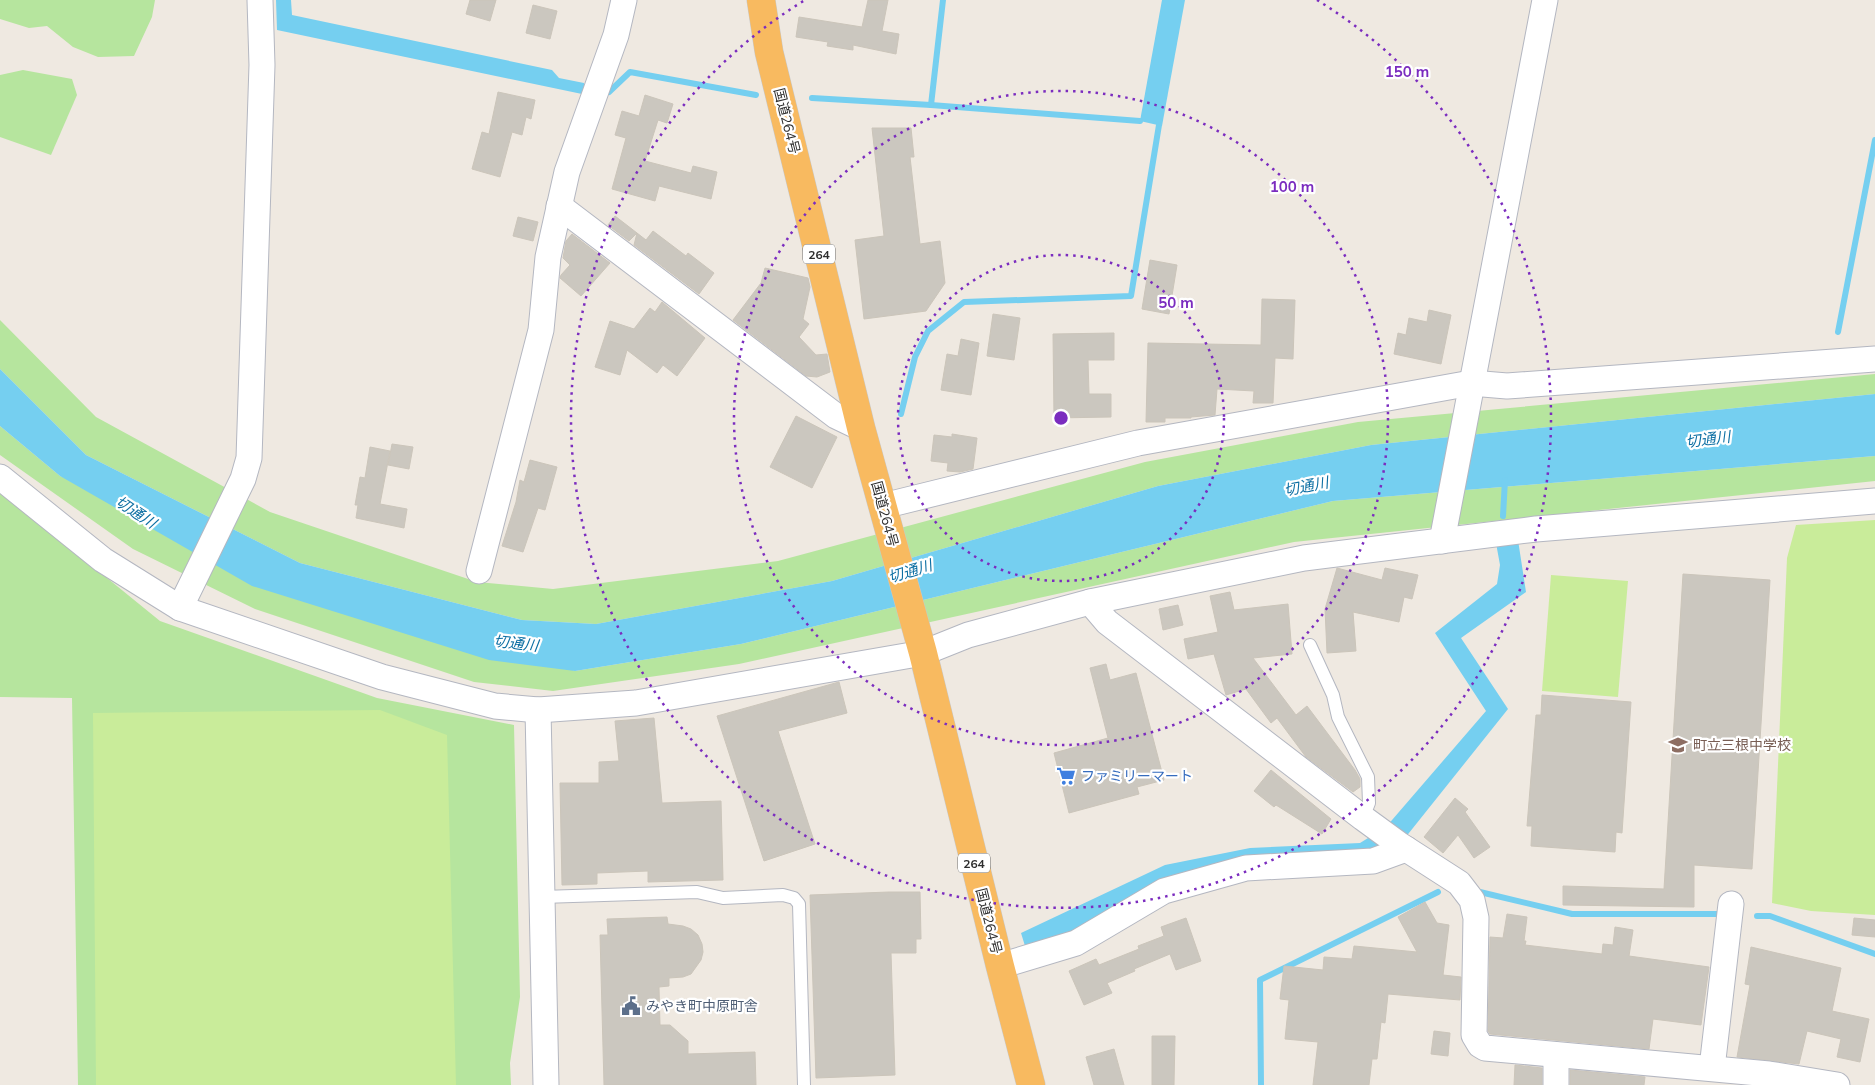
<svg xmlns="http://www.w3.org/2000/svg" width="1875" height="1085" viewBox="0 0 1875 1085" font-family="Mulish,'Noto Sans JP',sans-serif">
<rect width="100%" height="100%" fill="#efe9e1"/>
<!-- green -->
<g fill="#b6e59e">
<path d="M 0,0 L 155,0 L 152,17 L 134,56 L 98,57 L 73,47 L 47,26 L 29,28 L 0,19 Z"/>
<path d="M 23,70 L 72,79 L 77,95 L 51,155 L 0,137 L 0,75 Z"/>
<path d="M 0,320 L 96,417 L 270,512 L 477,582 L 553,589 L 778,561 L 1145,462 L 1358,422 L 1875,374 L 1875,394 L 1371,445 L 1158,486 L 832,581 L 596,624 L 522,620 L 300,563 L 86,455 L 0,369 Z"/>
<path d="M 0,426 L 60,476 L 575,671 L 741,644 L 1333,501 L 1875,456 L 1875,481 L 1294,542 L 739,664 L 553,691 L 474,682 L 255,609 L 133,549 L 0,455 Z"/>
<path d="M 0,491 L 160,621 L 377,698 L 514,725 L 520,997 L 510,1063 L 511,1085 L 78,1085 L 72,698 L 0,697 Z"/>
</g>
<!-- pitch -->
<g fill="#c9ec9a">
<path d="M 1875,520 L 1875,915 L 1811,911 L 1772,903 L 1787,558 L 1796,525 Z"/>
<path d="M 1551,575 L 1628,581 L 1618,697 L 1542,691 Z"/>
<path d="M 380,710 L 447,735 L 456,1085 L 96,1085 L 93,713 Z"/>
</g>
<!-- water -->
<g fill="#75cff0">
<path d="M 276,0 L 291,0 L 292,15 L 552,70 L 559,78 L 584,83 L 585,89 L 582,94 L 277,30 Z"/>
<path d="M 1162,0 L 1185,0 L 1162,126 L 1140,121 Z"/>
<path d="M 0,369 L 86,455 L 300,563 L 522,620 L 596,624 L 832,581 L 1158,486 L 1371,445 L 1875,394 L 1875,456 L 1333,501 L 741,644 L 575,671 L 489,660 L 252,586 L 60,476 L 0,426 Z"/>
<path d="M 1518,540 L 1526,592 L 1461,638 L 1508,709 L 1397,848 L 1245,862 L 1085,929 L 1025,946 L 1021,933 L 1165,865 L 1250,848 L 1360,843 L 1386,827 L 1486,711 L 1435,633 L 1497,584 L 1500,565 L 1496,543 Z"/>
</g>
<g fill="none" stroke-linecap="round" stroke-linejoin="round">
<!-- stream -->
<g stroke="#75cff0" stroke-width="6">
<path d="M 609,92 L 630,72 L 756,95"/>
<path d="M 812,98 L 931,105 L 1140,121"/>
<path d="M 931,105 L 943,0"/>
<path d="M 1838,332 L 1875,140"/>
<path d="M 901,414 L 915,357 L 928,331 L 964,302 L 1131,296 L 1159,125"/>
<path d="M 1503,516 L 1505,480"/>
<path d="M 1480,892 L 1572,914 L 1719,914"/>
<path d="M 1757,916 L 1770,916 L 1875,954"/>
<path d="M 1261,1085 L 1260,980 L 1438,892"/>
</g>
</g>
<!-- building -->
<g fill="#cbc7bf" stroke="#cbc5ba">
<path d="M 470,0 L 496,0 L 490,21 L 466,14 Z"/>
<path d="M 868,0 L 888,0 L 882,31 L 899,34 L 896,54 L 853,45 L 853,50 L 827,46 L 828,42 L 796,37 L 799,17 L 862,27 Z"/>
<path d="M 533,5 L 557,11 L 550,39 L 526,33 Z"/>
<path d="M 498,92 L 535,100 L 531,119 L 526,117 L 522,135 L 512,132 L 500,177 L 472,169 L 482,132 L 489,134 Z"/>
<path d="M 645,95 L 673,104 L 667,123 L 658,120 L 645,161 L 691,173 L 693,166 L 717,172 L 711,199 L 659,186 L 655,201 L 612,189 L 626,138 L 615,135 L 622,111 L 639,116 Z"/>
<path d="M 872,128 L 911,128 L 914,157 L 910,157 L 920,244 L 940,241 L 945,283 L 926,311 L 864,319 L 855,240 L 884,236 Z"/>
<path d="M 615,216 L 637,233 L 629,241 L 608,225 Z"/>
<path d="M 518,217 L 538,222 L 533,241 L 513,236 Z"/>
<path d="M 653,231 L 686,256 L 688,253 L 714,273 L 699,294 L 634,245 L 637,233 L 646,240 Z"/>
<path d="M 572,234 L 610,263 L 581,296 L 560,278 L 561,275 L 570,265 L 563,258 L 566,241 Z"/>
<path d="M 1150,260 L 1177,265 L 1169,314 L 1142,309 Z"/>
<path d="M 765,268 L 808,278 L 810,287 L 803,319 L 809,324 L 799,337 L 816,355 L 827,354 L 830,372 L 817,377 L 806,376 L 733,320 L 761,283 Z"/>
<path d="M 1262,299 L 1295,300 L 1293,359 L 1275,358 L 1273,403 L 1253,403 L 1254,391 L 1217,389 L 1215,415 L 1191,417 L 1191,418 L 1165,418 L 1165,422 L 1146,422 L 1148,343 L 1261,345 Z"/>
<path d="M 662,302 L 705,338 L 677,376 L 663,365 L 657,373 L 627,350 L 620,375 L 595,367 L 610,321 L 634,329 L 650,308 L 655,312 Z"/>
<path d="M 1429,310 L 1451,315 L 1441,364 L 1394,354 L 1398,333 L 1406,335 L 1409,318 L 1427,322 Z"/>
<path d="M 993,314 L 1020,318 L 1014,360 L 987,356 Z"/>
<path d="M 1114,333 L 1114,360 L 1088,360 L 1089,394 L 1111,394 L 1111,417 L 1054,418 L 1053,334 Z"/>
<path d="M 961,339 L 979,343 L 971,395 L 941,390 L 947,354 L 958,356 Z"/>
<path d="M 796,416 L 837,437 L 812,488 L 770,467 Z"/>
<path d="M 952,434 L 977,438 L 973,469 L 960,472 L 947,471 L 948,463 L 931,461 L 934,435 L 952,437 Z"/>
<path d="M 392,444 L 413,447 L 409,469 L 388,465 Z"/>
<path d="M 370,447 L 390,451 L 380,504 L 407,509 L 404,528 L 356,518 L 358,505 L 355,505 L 360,477 L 365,478 Z"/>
<path d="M 530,460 L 557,467 L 545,510 L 538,508 L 523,552 L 502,546 L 516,502 L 520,480 L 524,482 Z"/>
<path d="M 1337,568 L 1382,580 L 1385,568 L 1418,575 L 1412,599 L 1404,597 L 1399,622 L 1353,612 L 1356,651 L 1327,653 L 1325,609 Z"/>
<path d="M 1683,574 L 1770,580 L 1752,869 L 1694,865 L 1694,907 L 1563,905 L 1563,886 L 1664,889 Z"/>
<path d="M 1230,592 L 1234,610 L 1288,604 L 1292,654 L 1253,658 L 1296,715 L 1307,706 L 1355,770 L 1360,779 L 1360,787 L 1353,792 L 1306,757 L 1277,718 L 1271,723 L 1246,689 L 1226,695 L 1214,654 L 1188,659 L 1184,639 L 1218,632 L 1210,596 Z"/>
<path d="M 1178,605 L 1183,625 L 1163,630 L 1159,609 Z"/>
<path d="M 1106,664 L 1110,680 L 1136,673 L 1164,780 L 1137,787 L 1139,794 L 1069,813 L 1054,753 L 1108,738 L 1090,668 Z"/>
<path d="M 839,682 L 847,713 L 778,731 L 815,844 L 764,861 L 717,716 Z"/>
<path d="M 1542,695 L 1631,702 L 1622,833 L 1616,832 L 1615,852 L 1531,846 L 1532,826 L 1527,826 L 1536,715 L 1541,715 Z"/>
<path d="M 654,718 L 662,803 L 721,801 L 723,880 L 648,882 L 648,871 L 597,873 L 597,884 L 562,885 L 560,783 L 599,783 L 599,762 L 619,761 L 615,721 Z"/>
<path d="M 1271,770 L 1331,819 L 1322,834 L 1276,805 L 1274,807 L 1254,791 Z"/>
<path d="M 1455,798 L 1468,809 L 1465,812 L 1490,847 L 1474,858 L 1458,835 L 1443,853 L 1424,837 Z"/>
<path d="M 889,892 L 920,892 L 921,939 L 916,939 L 916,953 L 891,953 L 895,1075 L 816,1078 L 810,895 Z"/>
<path d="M 1425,902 L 1437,923 L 1449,925 L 1443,975 L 1461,977 L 1460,1000 L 1388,994 L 1385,1023 L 1381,1022 L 1377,1059 L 1372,1059 L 1369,1085 L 1313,1085 L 1318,1042 L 1285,1039 L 1289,1000 L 1280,999 L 1284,966 L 1323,970 L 1324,957 L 1352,959 L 1354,946 L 1417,952 L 1398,917 Z"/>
<path d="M 1507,914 L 1527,917 L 1524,941 L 1526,941 L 1525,945 L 1602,954 L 1603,944 L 1613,945 L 1615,927 L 1633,930 L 1629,956 L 1709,967 L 1701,1025 L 1653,1019 L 1649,1049 L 1490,1034 L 1488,1031 L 1490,937 L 1503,938 Z"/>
<path d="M 667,917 L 668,924 L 683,926 L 691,929 L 698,935 L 702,944 L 703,952 L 701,960 L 691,974 L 683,977 L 669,978 L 669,986 L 659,987 L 660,1025 L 670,1025 L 688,1041 L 688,1054 L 755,1052 L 756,1085 L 604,1085 L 600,935 L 608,935 L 607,919 Z"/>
<path d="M 1186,918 L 1201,961 L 1176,970 L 1170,954 L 1134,969 L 1135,971 L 1107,983 L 1112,993 L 1084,1005 L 1069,971 L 1096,959 L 1099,965 L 1139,949 L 1138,946 L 1164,936 L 1161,927 Z"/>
<path d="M 1854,918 L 1875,920 L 1875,937 L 1852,935 Z"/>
<path d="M 1751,947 L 1841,968 L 1832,1011 L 1869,1019 L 1860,1062 L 1837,1057 L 1841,1039 L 1807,1031 L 1799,1064 L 1737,1057 L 1750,985 L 1745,984 Z"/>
<path d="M 1434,1031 L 1450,1033 L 1448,1056 L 1431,1054 Z"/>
<path d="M 1152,1036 L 1175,1036 L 1174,1085 L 1152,1085 Z"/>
<path d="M 1114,1049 L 1124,1085 L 1094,1085 L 1086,1057 Z"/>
<path d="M 1515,1065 L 1542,1068 L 1542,1085 L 1514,1085 Z"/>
<path d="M 1570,1070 L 1645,1077 L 1644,1085 L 1570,1085 Z"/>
</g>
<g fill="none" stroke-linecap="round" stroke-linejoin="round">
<!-- service casing -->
<g stroke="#b4b7c1" stroke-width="14">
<g id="service">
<path d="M 1310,645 L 1333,695 L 1338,717 L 1368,777 L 1369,803 L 1363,818"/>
<path d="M 542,897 L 697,892 L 723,898 L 783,895 L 794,898 L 799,904 L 804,1085"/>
</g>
</g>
<!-- minor casing -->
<g stroke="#b4b7c1" stroke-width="27">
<g id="minor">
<path d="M 559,206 L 836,416 L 861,428"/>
<path d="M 0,477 L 103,560 L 180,608 L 382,677 L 495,706 L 538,710 L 636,703 L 923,653 L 968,635 L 1090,602 L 1304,558 L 1536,529 L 1875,501"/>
<path d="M 883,506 L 1138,443 L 1471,383 L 1507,386 L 1875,359"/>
<path d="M 1442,541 L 1545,0"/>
<path d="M 479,571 L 541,330 L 548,257 L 567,172 L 616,35 L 624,0"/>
<path d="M 1090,602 L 1107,622 L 1363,818 L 1400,845 L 1459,883 L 1472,900 L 1476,918 L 1474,1035 L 1480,1045 L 1485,1048 L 1769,1074 L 1837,1085"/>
<path d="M 180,608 L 243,479 L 249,458 L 262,65 L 260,0"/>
<path d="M 538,710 L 546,1085"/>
<path d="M 1000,966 L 1076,943 L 1164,891 L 1246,868 L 1373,861 L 1406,849"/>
<path d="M 1712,1068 L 1731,904"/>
<path d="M 1556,1085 L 1556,1055"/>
</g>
</g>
<!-- trunk casing -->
<g stroke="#c9c9c9" stroke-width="29">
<path id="trunk" d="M 761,0 L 769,52 L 861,428 L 923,653 L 1000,966 L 1031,1085"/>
</g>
<!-- service -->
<use href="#service" stroke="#fff" stroke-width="12"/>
<!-- minor -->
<use href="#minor" stroke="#fff" stroke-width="25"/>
<!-- trunk -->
<use href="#trunk" stroke="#f8ba60" stroke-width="28"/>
</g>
<!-- distance rings -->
<g fill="none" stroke="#7b2cbf" stroke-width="2.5" stroke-dasharray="2.5 5">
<circle cx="1061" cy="418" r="163"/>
<circle cx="1061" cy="418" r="327"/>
<path d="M1317 0A490 490 0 1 1 805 0"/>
</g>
<!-- icons -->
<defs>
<g id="school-bare" transform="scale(1.5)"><path d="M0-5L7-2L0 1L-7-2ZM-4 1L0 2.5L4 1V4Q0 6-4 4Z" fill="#8d6e63" stroke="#fff" stroke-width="2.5" paint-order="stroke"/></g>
<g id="supermarket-bare" transform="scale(1.5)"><path d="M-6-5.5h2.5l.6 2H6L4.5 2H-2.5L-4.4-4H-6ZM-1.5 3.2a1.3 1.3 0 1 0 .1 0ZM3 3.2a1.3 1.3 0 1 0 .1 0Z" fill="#3f7fe0" stroke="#fff" stroke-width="2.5" paint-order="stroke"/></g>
<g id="civic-bare" transform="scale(1.5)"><path d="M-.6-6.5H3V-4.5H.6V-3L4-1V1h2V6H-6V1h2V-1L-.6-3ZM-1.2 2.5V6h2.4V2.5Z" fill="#5c6f8a" stroke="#fff" stroke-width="2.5" paint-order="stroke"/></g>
</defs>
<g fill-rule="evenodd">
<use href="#school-bare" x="1678" y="745"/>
<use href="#supermarket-bare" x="1066" y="776"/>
<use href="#civic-bare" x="631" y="1006"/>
</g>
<g text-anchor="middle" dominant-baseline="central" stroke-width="4.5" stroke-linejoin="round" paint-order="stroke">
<!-- shield labels -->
<g fill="#fff" stroke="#6d6d6d" stroke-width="1">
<rect x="803" y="244.5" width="32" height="19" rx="4"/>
<rect x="958" y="853.5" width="32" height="19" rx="4"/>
</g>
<g font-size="12" font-weight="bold" fill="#2e2e2e">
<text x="819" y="254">264</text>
<text x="974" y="863">264</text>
</g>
<!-- street labels -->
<g font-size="14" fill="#2e2e2e" stroke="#fff">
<text transform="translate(787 121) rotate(76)">国道264号</text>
<text transform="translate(885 514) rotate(75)">国道264号</text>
<text transform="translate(989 921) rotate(76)">国道264号</text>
</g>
<!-- education labels -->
<g font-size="14" fill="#785e54" stroke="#fff" text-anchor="start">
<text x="1693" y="745">町立三根中学校</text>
</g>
<!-- shop labels -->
<g font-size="14" fill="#366cbe" stroke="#fff" text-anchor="start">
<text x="1081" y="776">ファミリーマート</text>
</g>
<!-- service labels -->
<g font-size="14" fill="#4e5e75" stroke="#fff" text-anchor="start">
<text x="646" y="1006">みやき町中原町舎</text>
</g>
<!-- water labels -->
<g font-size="15" font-style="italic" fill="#0d6fa3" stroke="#fff">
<text transform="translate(1708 439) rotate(-7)">切通川</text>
<text transform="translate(1306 486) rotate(-11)">切通川</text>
<text transform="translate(136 512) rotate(33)">切通川</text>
<text transform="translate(910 571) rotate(-17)">切通川</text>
<text transform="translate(516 643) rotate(7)">切通川</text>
</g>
</g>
<circle cx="1061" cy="418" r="8" fill="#7b2cbf" stroke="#fff" stroke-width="2.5"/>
<g font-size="15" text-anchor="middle" font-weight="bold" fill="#7b2cbf" stroke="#fff" stroke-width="4.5" stroke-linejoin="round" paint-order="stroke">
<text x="1407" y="77">150 m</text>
<text x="1292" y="192">100 m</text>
<text x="1176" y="308">50 m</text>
</g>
</svg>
